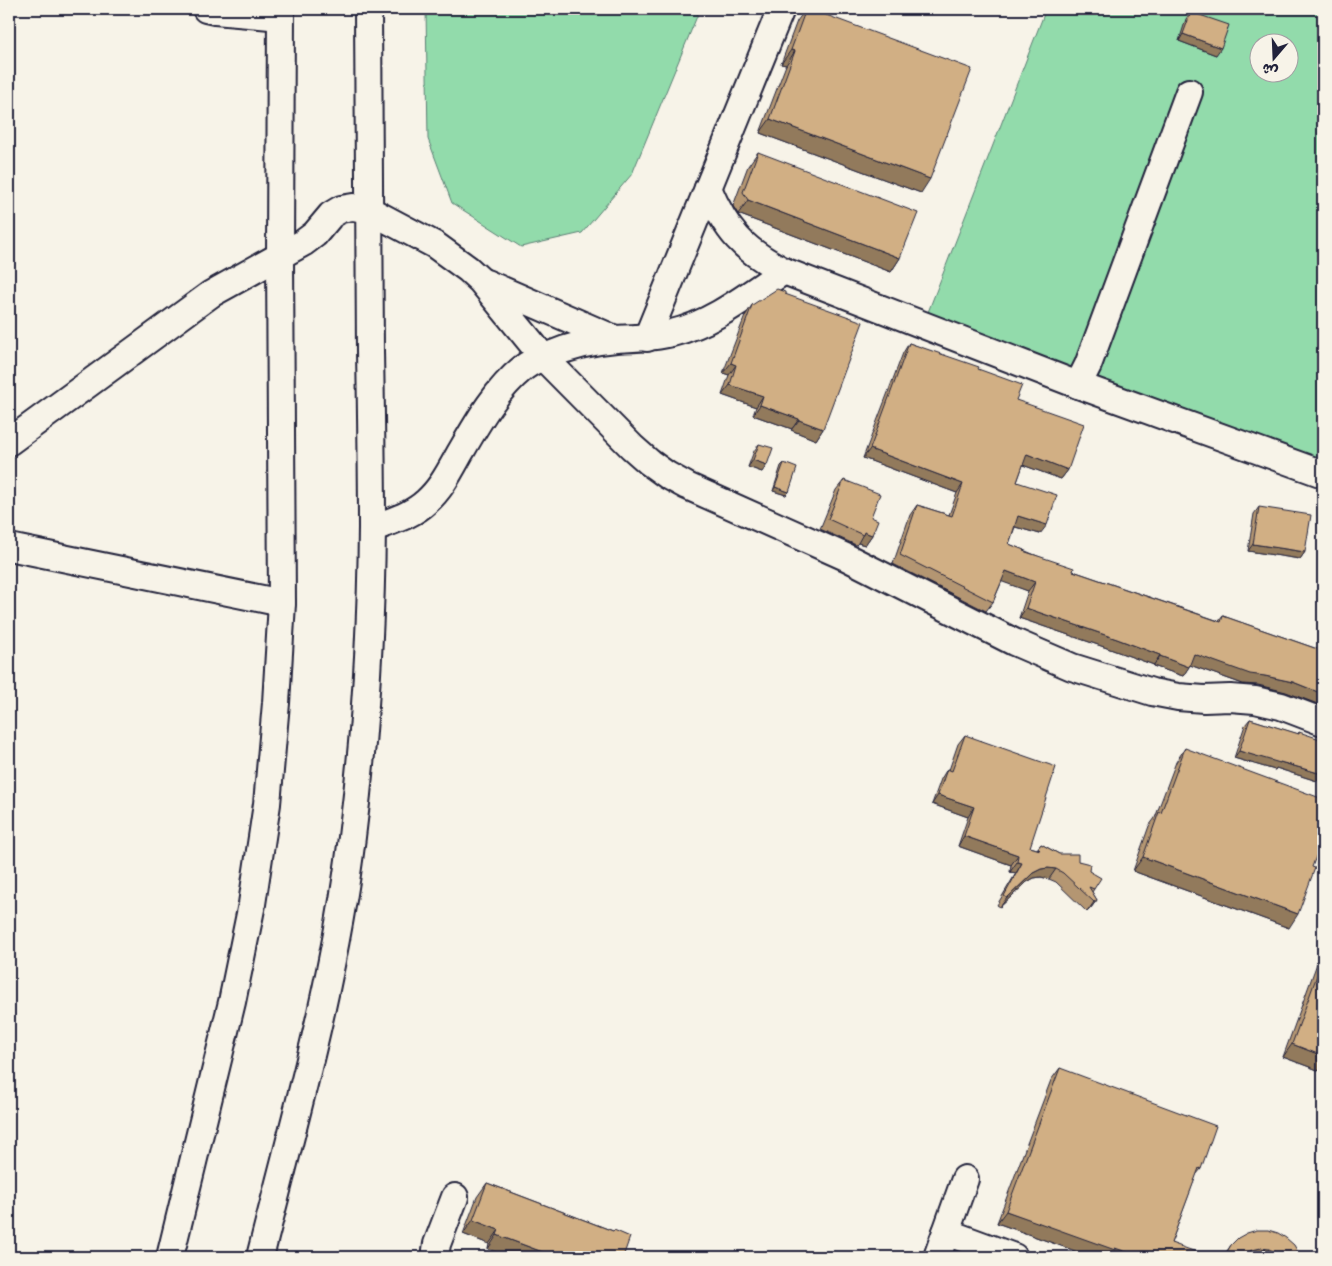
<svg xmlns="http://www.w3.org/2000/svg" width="1332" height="1266" viewBox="0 0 1332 1266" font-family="Delius,'Playpen Sans Arabic',sans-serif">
<rect width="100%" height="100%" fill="#f7f3e8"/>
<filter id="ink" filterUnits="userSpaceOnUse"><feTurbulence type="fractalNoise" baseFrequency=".02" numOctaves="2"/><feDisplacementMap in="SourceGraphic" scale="10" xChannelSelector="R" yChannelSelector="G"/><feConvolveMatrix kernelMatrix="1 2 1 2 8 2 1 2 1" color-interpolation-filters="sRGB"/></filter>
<g filter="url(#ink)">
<!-- green -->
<g fill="#92dbab" stroke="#5a7e73" fill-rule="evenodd">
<path d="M 426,9 L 700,9 L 632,174 L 582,233 L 521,247 L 452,203 L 428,139 Z"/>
<path d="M 1046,9 L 1323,9 L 1323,472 L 923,325 ZM 1260,42 L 1290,42 L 1290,72 L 1260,72 Z"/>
</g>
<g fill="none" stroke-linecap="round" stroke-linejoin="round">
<!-- minor casing -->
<g stroke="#22223b" stroke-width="30">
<g id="minor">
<path d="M 206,9 L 215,11 L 281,17"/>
<path d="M 708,188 C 726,231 743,250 784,271 L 1078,385 L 1323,474"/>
<path d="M 486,283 L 615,339"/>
<path d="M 647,338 L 781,9"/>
<path d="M 1078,385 L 1088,365 L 1189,92"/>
<path d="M 9,442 L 211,294 L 303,243 L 315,234 L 331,215 L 341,209 L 353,207 L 369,210 L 435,245 L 468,269 L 481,281 L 543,357 L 632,447 L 649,462 L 667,475 L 687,486 L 848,558 L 1014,642 L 1072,667 L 1152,692 L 1178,697 L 1204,699 L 1230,698 L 1255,700 L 1281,706 L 1323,722"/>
<path d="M 372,529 C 390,521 411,516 426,502 C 441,489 450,471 460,453 C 478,422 495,391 523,368 C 530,362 541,358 550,355 C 571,346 593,341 616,339 C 635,338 653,338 672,333 C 714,323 749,294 784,271"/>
<path d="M 9,547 L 282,603"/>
<path d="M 946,1232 L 1014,1257"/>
<path d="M 170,1257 L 232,1002 L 252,904 L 267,804 L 276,703 L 282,603 L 280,257 L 281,9"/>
<path d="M 260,1257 C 295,1118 335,979 352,837 C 365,735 371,631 372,528 C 372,469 371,410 370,351 C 369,237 368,123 368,9"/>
<path d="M 437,1257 L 436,1250 L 437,1244 L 455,1197"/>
<path d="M 937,1257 L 965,1179"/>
</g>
</g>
<!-- minor -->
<use href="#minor" stroke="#f7f3e8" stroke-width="26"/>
</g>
<!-- wall -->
<g fill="#b49672" stroke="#22223b">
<path d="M 806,9 L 810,9 L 921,193 L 760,133 L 786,65 L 781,64 L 797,21 Z"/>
<path d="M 1191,12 L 1216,55 L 1179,41 L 1186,19 Z"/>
<path d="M 758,152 L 900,258 L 891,272 L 738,214 L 733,206 L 748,166 Z"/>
<path d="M 785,294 L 823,429 L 816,440 L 791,430 L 792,429 L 753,415 L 756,407 L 722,395 L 729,375 L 723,373 L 745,316 L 752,305 Z"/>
<path d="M 909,343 L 978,369 L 1016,400 L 1068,470 L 1061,479 L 1023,465 L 1017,482 L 1040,534 L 1015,527 L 1009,544 L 1073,571 L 1219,621 L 1223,616 L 1323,651 L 1323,706 L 1286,692 L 1258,685 L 1243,684 L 1190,665 L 1183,676 L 1153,666 L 1154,665 L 1110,649 L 1019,618 L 1028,591 L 1002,581 L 993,602 L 986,611 L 893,564 L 910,515 L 917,505 L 949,515 L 957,493 L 863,458 L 903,353 Z"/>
<path d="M 759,444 L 762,472 L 748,467 L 754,451 Z"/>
<path d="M 784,463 L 789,492 L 786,495 L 773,491 L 781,466 Z"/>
<path d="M 844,480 L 871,517 L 872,535 L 865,545 L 858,543 L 856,545 L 820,529 L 836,490 Z"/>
<path d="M 1259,507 L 1305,552 L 1300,559 L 1248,551 L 1254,514 Z"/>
<path d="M 1250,719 L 1298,734 L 1299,732 L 1322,774 L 1317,781 L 1276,768 L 1275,770 L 1234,758 L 1245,725 Z"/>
<path d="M 965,735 L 1030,847 L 1037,849 L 1041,844 L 1059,854 L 1078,861 L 1089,871 L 1094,889 L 1092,892 L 1097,900 L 1090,909 L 1087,912 L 1056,882 L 1049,879 L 1041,877 L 1034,878 L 1027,882 L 1000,907 L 997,905 L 1016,873 L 1010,872 L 1011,865 L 958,846 L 968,817 L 932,804 L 941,779 L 947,769 L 949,770 L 958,744 Z"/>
<path d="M 1185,748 L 1289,928 L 1133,871 L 1149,826 L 1155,818 L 1176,762 Z"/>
<path d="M 1323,947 L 1323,1072 L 1283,1057 Z"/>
<path d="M 1060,1068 L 1201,1169 L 1196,1175 L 1171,1243 L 1197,1257 L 1092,1257 L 997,1223 L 1051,1080 Z"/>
<path d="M 487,1183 L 613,1231 L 630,1237 L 488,1249 L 489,1244 L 463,1234 L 477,1197 Z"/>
<path d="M 1238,1238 L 1300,1257 L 1223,1257 L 1231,1245 Z"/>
</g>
<!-- shaded-wall -->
<g fill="#927a5c" stroke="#22223b">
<path d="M 1183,34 L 1221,48 L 1216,55 L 1179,41 Z"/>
<path d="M 791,50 L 795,51 L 786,65 L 781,64 Z"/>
<path d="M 770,119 L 930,179 L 921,193 L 760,133 Z"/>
<path d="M 748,200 L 900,258 L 891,272 L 738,214 Z"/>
<path d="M 731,363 L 736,365 L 729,375 L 723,373 Z"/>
<path d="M 730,385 L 763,396 L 756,407 L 722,395 Z"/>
<path d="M 760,405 L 799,419 L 792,429 L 753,415 Z"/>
<path d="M 799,420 L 823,429 L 816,440 L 791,430 Z"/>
<path d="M 870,449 L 963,484 L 957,493 L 863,458 Z"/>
<path d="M 1027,454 L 1068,470 L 1061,479 L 1020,464 Z"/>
<path d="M 753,460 L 767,465 L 762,472 L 748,467 Z"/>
<path d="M 775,487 L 789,492 L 786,495 L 773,491 Z"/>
<path d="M 1018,516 L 1047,525 L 1040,534 L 1012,526 Z"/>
<path d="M 864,532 L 872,535 L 865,545 L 858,543 Z"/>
<path d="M 1253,544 L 1305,552 L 1300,559 L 1248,551 Z"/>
<path d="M 1006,571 L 1035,582 L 1028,591 L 1000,581 Z"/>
<path d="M 1026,608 L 1117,639 L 1160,655 L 1154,665 L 1110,649 L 1019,618 Z"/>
<path d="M 1194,654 L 1265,676 L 1293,682 L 1323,694 L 1323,706 L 1286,692 L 1258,685 L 1243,684 L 1187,664 Z"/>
<path d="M 1160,656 L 1189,667 L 1183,676 L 1153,666 Z"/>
<path d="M 1239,751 L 1280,762 L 1322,774 L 1317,781 L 1276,768 L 1275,770 L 1234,758 Z"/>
<path d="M 938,795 L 974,807 L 968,817 L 932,804 Z"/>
<path d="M 964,836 L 1018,855 L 1011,865 L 958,846 Z"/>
<path d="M 1143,857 L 1298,914 L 1289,928 L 1133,871 Z"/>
<path d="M 1017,862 L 1022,863 L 1016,873 L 1010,872 Z"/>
<path d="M 1048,868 L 1056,869 L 1049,879 L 1041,877 L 1034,878 L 1027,882 L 1000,907 L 1007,898 L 1033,873 L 1041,869 Z"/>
<path d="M 1097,900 L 1090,909 L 1087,912 L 1094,902 Z"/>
<path d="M 1292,1044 L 1323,1056 L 1323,1072 L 1283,1057 Z"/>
<path d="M 1006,1211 L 1115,1248 L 1141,1257 L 1092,1257 L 997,1223 Z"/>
<path d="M 473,1220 L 499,1230 L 489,1244 L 463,1234 Z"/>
<path d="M 497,1235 L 556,1257 L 509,1257 L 488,1249 Z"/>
<path d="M 1261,1248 L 1269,1249 L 1263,1257 L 1242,1257 L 1245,1254 L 1252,1250 Z"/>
</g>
<!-- building -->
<g fill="#d1af84" stroke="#22223b">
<path d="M 806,9 L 810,9 L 972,69 L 930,179 L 770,119 L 795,51 L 791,50 Z"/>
<path d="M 1191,12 L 1229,25 L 1221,48 L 1183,34 Z"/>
<path d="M 758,152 L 918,213 L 900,258 L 748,200 L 743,192 Z"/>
<path d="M 777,289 L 785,292 L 785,294 L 863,322 L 823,429 L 799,420 L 799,419 L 760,405 L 763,396 L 730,385 L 736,365 L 731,363 L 752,305 Z"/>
<path d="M 909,343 L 979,367 L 978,369 L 1022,385 L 1016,400 L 1084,424 L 1068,470 L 1027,454 L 1017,482 L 1057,495 L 1047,525 L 1018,516 L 1009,544 L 1024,550 L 1023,551 L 1074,568 L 1073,571 L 1221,622 L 1223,616 L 1323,651 L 1323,694 L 1293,682 L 1265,676 L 1250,674 L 1194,654 L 1189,667 L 1160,656 L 1160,655 L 1117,639 L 1026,608 L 1035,582 L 1006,571 L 993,602 L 900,555 L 917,505 L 952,516 L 963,484 L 870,449 Z"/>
<path d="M 759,444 L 773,448 L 767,465 L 753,460 Z"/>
<path d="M 784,463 L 797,468 L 789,492 L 775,487 Z"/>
<path d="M 844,480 L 880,494 L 871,517 L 878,520 L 872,535 L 864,532 L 863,535 L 828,519 Z"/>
<path d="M 1259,507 L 1311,515 L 1305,552 L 1253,544 Z"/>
<path d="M 1250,719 L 1299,734 L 1299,732 L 1323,740 L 1323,770 L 1322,774 L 1280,762 L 1280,763 L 1239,751 Z"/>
<path d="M 965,735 L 1056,767 L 1030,847 L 1040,850 L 1038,848 L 1041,844 L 1059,854 L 1078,854 L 1078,861 L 1090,864 L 1089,871 L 1101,878 L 1094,889 L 1089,887 L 1097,900 L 1094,902 L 1063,873 L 1056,869 L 1048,868 L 1041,869 L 1033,873 L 1007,898 L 1004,896 L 1022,863 L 1017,862 L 1018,855 L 964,836 L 974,807 L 938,795 L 947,769 L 952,771 Z"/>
<path d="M 1185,748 L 1323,799 L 1323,838 L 1312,867 L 1315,868 L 1298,914 L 1143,857 L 1159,812 L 1161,813 Z"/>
<path d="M 1323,959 L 1323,1056 L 1292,1044 Z"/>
<path d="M 1060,1068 L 1216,1126 L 1201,1169 L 1199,1168 L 1171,1243 L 1199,1253 L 1197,1257 L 1141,1257 L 1115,1248 L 1115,1250 L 1006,1211 Z"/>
<path d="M 487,1183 L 613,1231 L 614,1230 L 630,1237 L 623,1257 L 573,1257 L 566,1255 L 565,1257 L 556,1257 L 497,1235 L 499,1230 L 473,1220 Z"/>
<path d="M 1257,1230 L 1268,1230 L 1278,1233 L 1286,1238 L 1294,1245 L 1299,1254 L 1300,1257 L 1281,1257 L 1277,1253 L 1269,1249 L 1261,1248 L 1252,1250 L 1245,1254 L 1242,1257 L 1224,1257 L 1231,1245 L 1238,1238 L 1247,1233 Z"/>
</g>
</g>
<!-- margin -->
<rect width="1332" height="1266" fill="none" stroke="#f7f3e8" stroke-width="30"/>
<rect x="15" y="15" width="1302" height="1236" fill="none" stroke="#22223b" stroke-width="2" filter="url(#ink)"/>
<!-- north arrow -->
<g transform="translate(1274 58) rotate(199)"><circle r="24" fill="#f7f3e8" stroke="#a29fa3"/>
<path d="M0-4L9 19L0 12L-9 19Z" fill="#22223b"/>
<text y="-8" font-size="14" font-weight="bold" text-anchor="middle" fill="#22223b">ش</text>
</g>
</svg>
